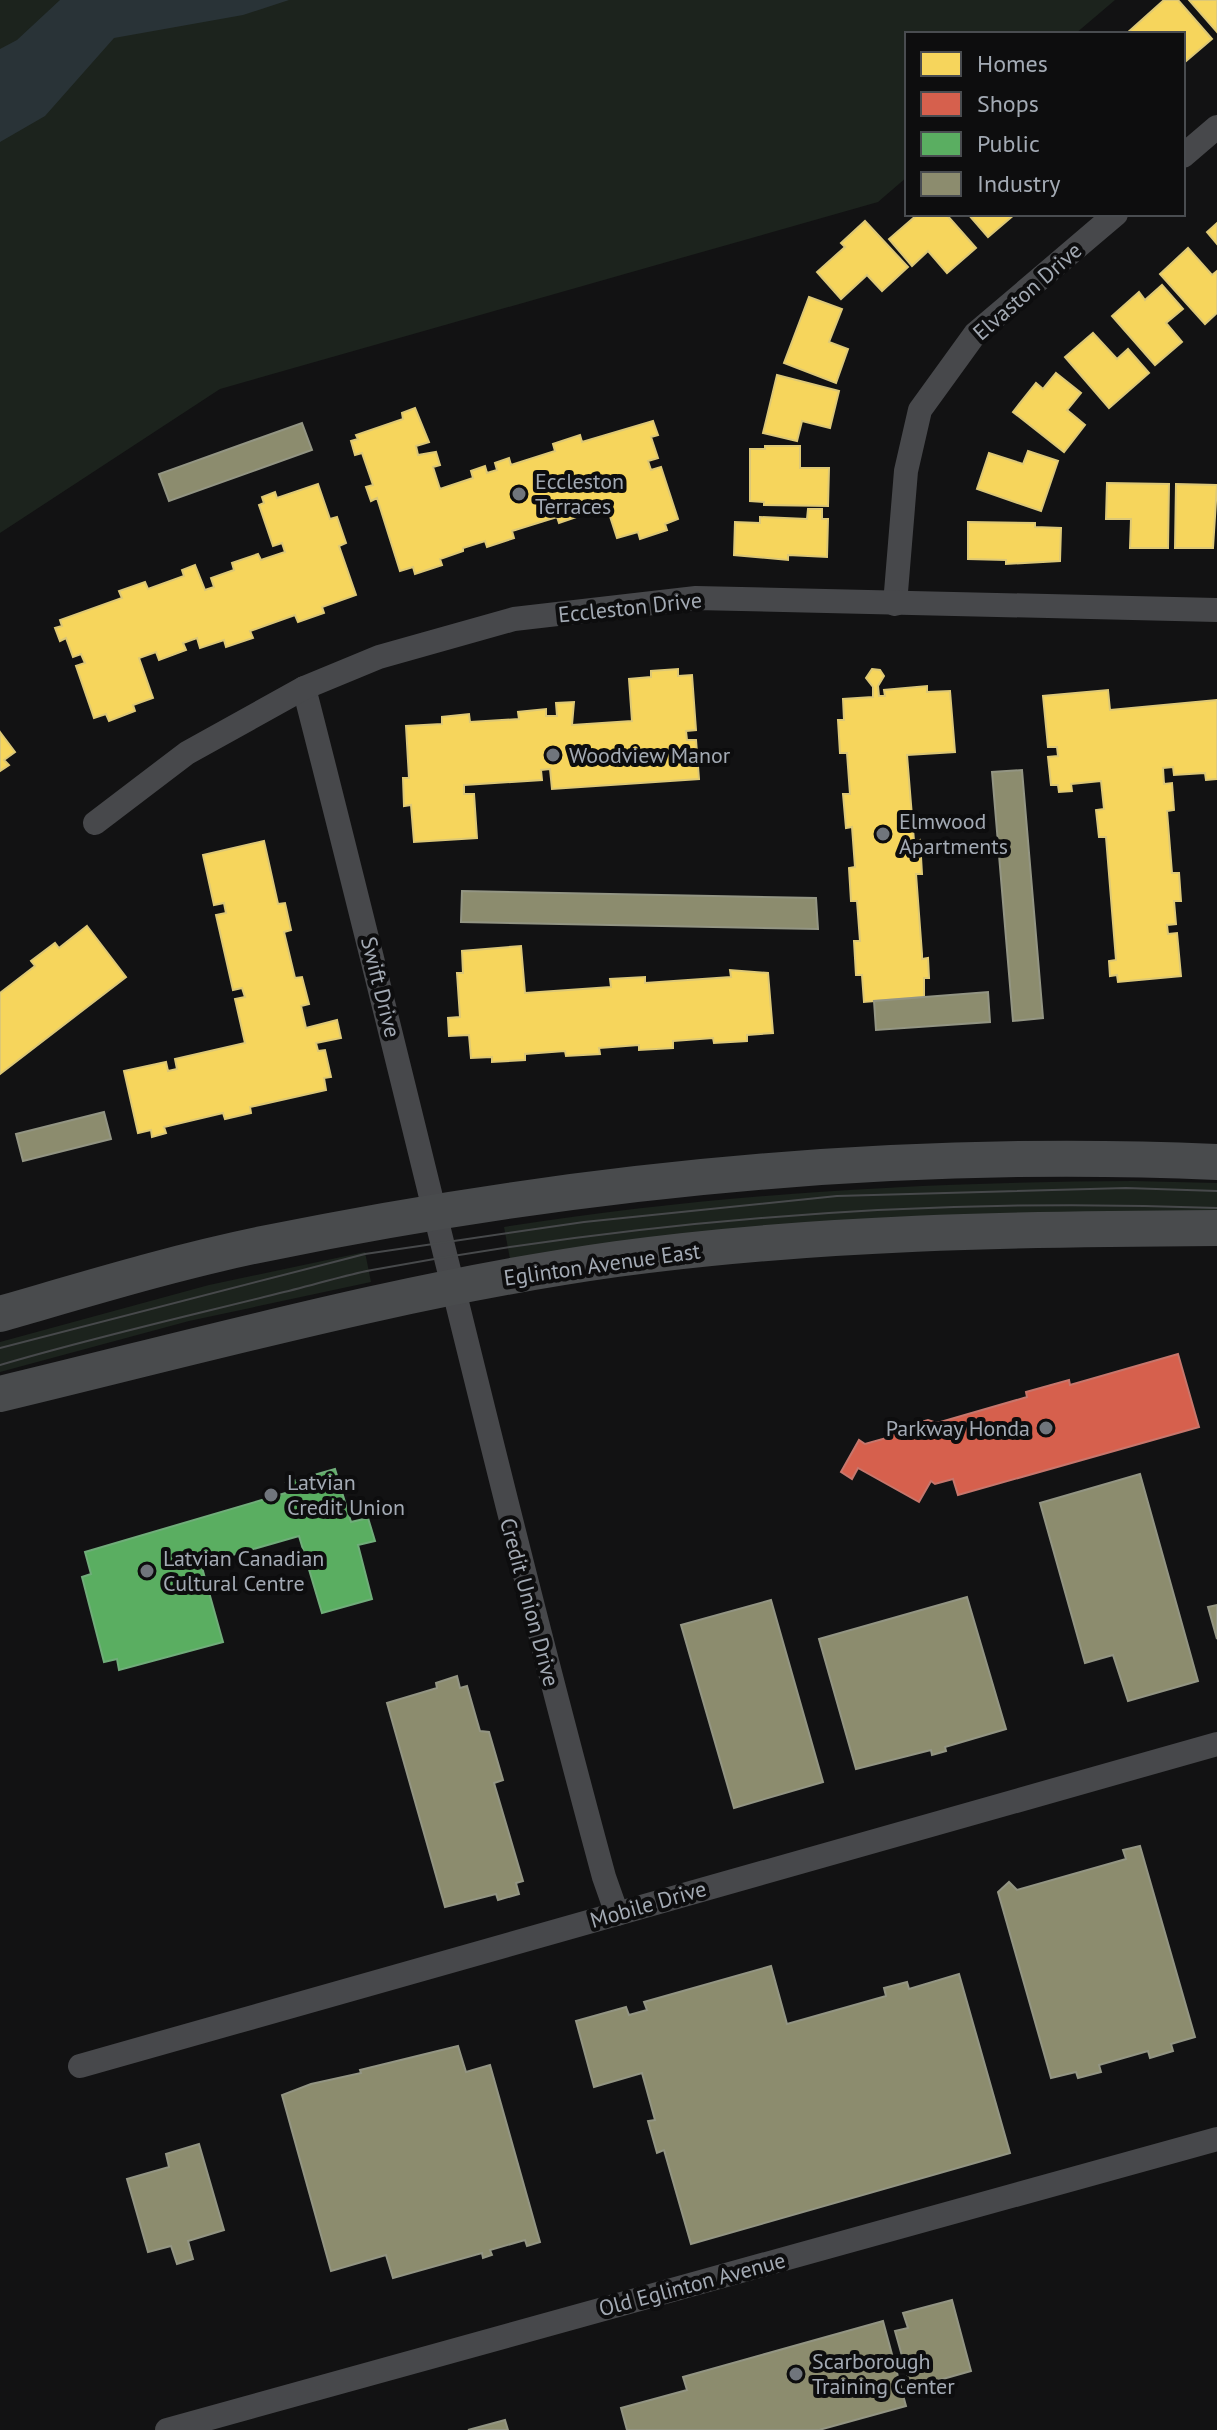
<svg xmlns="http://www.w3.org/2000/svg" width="1217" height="2430" viewBox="0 0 1217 2430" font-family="'PT Sans',sans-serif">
<rect width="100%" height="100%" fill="#121213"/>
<!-- green -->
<g fill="#1c231d">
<path d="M 0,0 L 1115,0 L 1075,34 L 907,34 L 907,177 L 878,202 L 220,389 L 0,533 Z"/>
<path d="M 1133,1181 L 1217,1183 L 1217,1216 L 510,1259 L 504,1227 C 712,1194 923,1182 1133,1181 Z"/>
<path d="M 365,1252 L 371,1282 L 189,1321 L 0,1372 L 0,1342 L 209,1285 Z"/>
</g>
<!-- water -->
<path fill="#293337" d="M 60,0 L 289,0 L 243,15 L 114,38 L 45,116 L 0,142 L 0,49 L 17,40 Z"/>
<!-- homes -->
<g fill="#f6d55c" stroke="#ddc876" stroke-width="2">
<path d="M 1164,0 L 1178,0 L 1212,39 L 1185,62 L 1183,34 L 1126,34 Z"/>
<path d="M 1189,0 L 1217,0 L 1217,32 Z"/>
<path d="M 918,214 L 946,214 L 976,248 L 947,273 L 928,251 L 912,266 L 889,239 Z"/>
<path d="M 968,214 L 1015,214 L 988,237 Z"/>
<path d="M 865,221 L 908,267 L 882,291 L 867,275 L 841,299 L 817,272 L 845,247 L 841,243 Z"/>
<path d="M 1217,223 L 1217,244 L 1207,232 Z"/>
<path d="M 1188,248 L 1212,275 L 1217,271 L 1217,313 L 1205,324 L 1160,274 Z"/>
<path d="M 1162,285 L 1183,309 L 1166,323 L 1182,342 L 1155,365 L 1112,316 L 1139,292 L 1145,300 Z"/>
<path d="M 809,297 L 842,309 L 829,342 L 848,349 L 836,383 L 784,363 Z"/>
<path d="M 1093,333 L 1117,359 L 1128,349 L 1149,373 L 1109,408 L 1065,357 Z"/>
<path d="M 1056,373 L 1081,393 L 1067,410 L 1085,425 L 1064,452 L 1013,412 L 1036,383 L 1043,389 Z"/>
<path d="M 777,375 L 839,391 L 830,428 L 802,421 L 797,441 L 763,433 Z"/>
<path d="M 415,408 L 429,442 L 416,446 L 418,455 L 436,452 L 440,465 L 433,467 L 440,489 L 473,478 L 471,471 L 485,466 L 487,473 L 497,470 L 495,463 L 509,458 L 511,465 L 555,451 L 553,444 L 580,435 L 582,442 L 653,421 L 658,435 L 651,437 L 658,458 L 648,461 L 651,470 L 661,467 L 678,519 L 665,524 L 667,530 L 640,539 L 638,532 L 617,538 L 605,501 L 584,508 L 585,514 L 559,523 L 557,517 L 512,531 L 514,538 L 487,547 L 485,541 L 463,548 L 463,551 L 440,559 L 442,565 L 415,574 L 413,567 L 400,571 L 377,498 L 371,501 L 366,487 L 373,485 L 362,453 L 355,455 L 351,441 L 358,439 L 356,435 L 403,419 L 402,413 Z"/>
<path d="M 765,446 L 800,446 L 800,468 L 829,468 L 828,506 L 764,505 L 764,502 L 750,501 L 750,449 L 765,449 Z"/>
<path d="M 1028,451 L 1058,461 L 1041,511 L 977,489 L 989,453 L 1023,464 Z"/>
<path d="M 1107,483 L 1169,484 L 1168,548 L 1130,548 L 1131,519 L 1106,519 Z"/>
<path d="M 318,484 L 330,519 L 337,517 L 346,543 L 339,546 L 356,595 L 322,607 L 324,613 L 298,622 L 295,615 L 250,631 L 253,638 L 226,647 L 224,640 L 200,648 L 197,638 L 183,643 L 186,650 L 159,660 L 156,652 L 139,658 L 153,698 L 133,705 L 135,711 L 109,721 L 106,714 L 94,718 L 76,666 L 85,663 L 81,654 L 73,657 L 66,638 L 60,641 L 55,628 L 62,626 L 60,620 L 122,598 L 119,591 L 145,582 L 148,589 L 184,576 L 182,570 L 195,565 L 205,590 L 214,587 L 211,578 L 234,570 L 232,563 L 258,554 L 261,560 L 285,552 L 282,543 L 273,546 L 259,505 L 264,503 L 262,497 L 275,492 L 277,498 Z"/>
<path d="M 1176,484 L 1217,485 L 1213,548 L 1175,548 Z"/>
<path d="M 808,509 L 822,509 L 822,519 L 828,519 L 827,557 L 788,555 L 788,560 L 734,555 L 735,522 L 760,523 L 760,517 L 807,519 Z"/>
<path d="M 968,522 L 1035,523 L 1035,527 L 1061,528 L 1060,561 L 1006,564 L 1006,560 L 968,559 Z"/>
<path d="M 678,669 L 678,676 L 692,675 L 696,730 L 686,731 L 687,740 L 696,740 L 699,779 L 552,789 L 550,769 L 541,770 L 542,780 L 464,785 L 464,794 L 474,794 L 477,838 L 414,842 L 411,805 L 404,806 L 403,778 L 409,778 L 406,726 L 442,724 L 442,717 L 469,714 L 470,722 L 519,719 L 518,712 L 546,709 L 546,716 L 557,716 L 556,703 L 574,702 L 572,725 L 632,721 L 629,679 L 651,677 L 651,671 Z"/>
<path d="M 872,669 L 880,670 L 884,676 L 878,686 L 879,696 L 885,696 L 884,690 L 927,686 L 927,692 L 950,691 L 955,752 L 907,755 L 914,841 L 920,840 L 922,874 L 916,874 L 922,954 L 922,959 L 928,958 L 929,978 L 924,978 L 924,997 L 864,1002 L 862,975 L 856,975 L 854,941 L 860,941 L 857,901 L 851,901 L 849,868 L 855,867 L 852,827 L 846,828 L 843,794 L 850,794 L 847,753 L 840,753 L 838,720 L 844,720 L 843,699 L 873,697 L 873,687 L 866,678 Z"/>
<path d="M 1108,690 L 1110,710 L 1217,700 L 1217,779 L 1206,780 L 1205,773 L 1174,775 L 1173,767 L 1163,768 L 1164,784 L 1172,783 L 1174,810 L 1167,811 L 1172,873 L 1179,873 L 1181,901 L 1174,901 L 1176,924 L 1167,925 L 1168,934 L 1177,933 L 1181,976 L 1118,982 L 1117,975 L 1110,976 L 1109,961 L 1116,960 L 1106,837 L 1099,837 L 1096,810 L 1104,809 L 1101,781 L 1071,784 L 1072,791 L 1059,792 L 1058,785 L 1051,785 L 1048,757 L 1058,756 L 1057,747 L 1048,747 L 1043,696 Z"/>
<path d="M 0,732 L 15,752 L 4,760 L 9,765 L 0,771 Z"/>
<path d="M 264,841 L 278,904 L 285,903 L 291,930 L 284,932 L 295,978 L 302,977 L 309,1004 L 301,1006 L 306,1028 L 337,1020 L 341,1038 L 316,1043 L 318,1051 L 325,1050 L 331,1077 L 324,1078 L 326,1090 L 250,1107 L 251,1113 L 225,1119 L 223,1113 L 164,1127 L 166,1133 L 152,1137 L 151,1130 L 138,1133 L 124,1071 L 166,1062 L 168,1071 L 177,1069 L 175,1059 L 245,1043 L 235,999 L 245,997 L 242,988 L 233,990 L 216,915 L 226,913 L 224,903 L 214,905 L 203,855 Z"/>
<path d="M 87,926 L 126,977 L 0,1074 L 0,993 L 35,966 L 31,961 L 55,943 L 59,948 Z"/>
<path d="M 521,946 L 525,993 L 611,987 L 610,979 L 645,977 L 645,983 L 731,977 L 730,970 L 768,973 L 773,1033 L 747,1035 L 747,1041 L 714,1043 L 713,1038 L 673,1041 L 673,1048 L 639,1050 L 639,1045 L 599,1048 L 600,1054 L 566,1056 L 565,1051 L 525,1054 L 525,1060 L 492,1062 L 492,1057 L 471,1058 L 469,1035 L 449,1036 L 448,1018 L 460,1017 L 457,973 L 463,973 L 462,951 Z"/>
</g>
<!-- shops -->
<path fill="#d6604d" stroke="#c7766c" stroke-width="2" d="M 1178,1354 L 1199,1427 L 958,1495 L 953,1479 L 935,1484 L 931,1481 L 919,1502 L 858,1468 L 852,1479 L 841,1472 L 859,1440 L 865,1444 L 890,1437 L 893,1430 L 928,1420 L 937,1423 L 1027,1397 L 1026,1392 L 1069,1380 L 1070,1385 Z"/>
<!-- public -->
<path fill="#5aae61" stroke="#70ad7a" stroke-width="2" d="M 335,1469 L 351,1522 L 368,1518 L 375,1541 L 358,1545 L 372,1599 L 322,1613 L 299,1536 L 229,1556 L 232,1565 L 220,1568 L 218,1559 L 201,1564 L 223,1642 L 119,1670 L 117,1659 L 104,1662 L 82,1577 L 91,1574 L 85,1552 L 289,1492 L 286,1483 Z"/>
<!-- industry -->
<g fill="#8c8c6e" stroke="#939583" stroke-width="2">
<path d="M 302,423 L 312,450 L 169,501 L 159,474 Z"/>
<path d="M 1022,770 L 1043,1018 L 1013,1021 L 992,772 Z"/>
<path d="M 462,891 L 816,898 L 818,929 L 461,922 Z"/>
<path d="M 988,992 L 990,1022 L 876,1030 L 874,1001 Z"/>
<path d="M 104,1112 L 111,1139 L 23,1161 L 16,1134 Z"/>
<path d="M 1140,1474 L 1198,1681 L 1128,1701 L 1113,1655 L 1085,1663 L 1040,1503 Z"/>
<path d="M 967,1597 L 1006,1729 L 945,1747 L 946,1751 L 932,1755 L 931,1750 L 856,1769 L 819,1639 Z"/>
<path d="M 771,1600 L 823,1782 L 734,1808 L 681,1625 Z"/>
<path d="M 1217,1605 L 1217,1639 L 1208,1607 Z"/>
<path d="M 457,1676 L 460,1688 L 467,1686 L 480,1731 L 489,1732 L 503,1780 L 494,1783 L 523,1881 L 516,1883 L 519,1894 L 498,1900 L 496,1894 L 445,1907 L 387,1703 L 437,1688 L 436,1683 Z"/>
<path d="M 1140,1846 L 1195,2037 L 1171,2044 L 1173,2051 L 1150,2058 L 1148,2051 L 1099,2065 L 1101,2072 L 1078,2078 L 1076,2072 L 1051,2078 L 998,1892 L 1009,1882 L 1017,1890 L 1126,1859 L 1123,1850 Z"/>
<path d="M 771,1966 L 787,2024 L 886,1996 L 884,1988 L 907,1982 L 909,1989 L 959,1974 L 1010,2153 L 691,2244 L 664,2150 L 657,2153 L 648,2121 L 655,2120 L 642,2073 L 594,2087 L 576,2021 L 626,2007 L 629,2015 L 647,2010 L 644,2002 Z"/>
<path d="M 458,2046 L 466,2072 L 490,2065 L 540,2242 L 527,2246 L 525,2240 L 490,2250 L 492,2255 L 483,2258 L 482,2253 L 393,2278 L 386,2255 L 331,2271 L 282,2095 L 311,2084 L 361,2073 L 360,2070 Z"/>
<path d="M 199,2144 L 224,2230 L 188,2241 L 193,2259 L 177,2264 L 171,2246 L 148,2252 L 127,2179 L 169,2167 L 166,2154 Z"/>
<path d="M 952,2300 L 971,2371 L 911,2388 L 895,2331 L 908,2328 L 903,2313 Z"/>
<path d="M 883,2321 L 906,2406 L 819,2430 L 627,2430 L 621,2408 L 687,2390 L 683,2377 Z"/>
<path d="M 505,2420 L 508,2430 L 468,2430 Z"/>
</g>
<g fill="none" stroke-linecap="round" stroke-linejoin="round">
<!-- street -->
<g stroke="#47484b" stroke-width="24">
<path d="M 1183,156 L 1217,127"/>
<path d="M 895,604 L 906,471 L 920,410 L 975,334 L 1116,214"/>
<path d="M 304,688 C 406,1084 497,1482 604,1877 L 617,1914"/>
<path d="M 95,823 L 187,753 L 304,688 L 379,657 L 514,619 L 696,598 L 1217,610"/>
<path d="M 80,2066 L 1217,1744"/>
<path d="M 167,2430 L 1217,2139"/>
</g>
<!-- primary -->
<g stroke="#494b4d" stroke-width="36">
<path d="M 0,1314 C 87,1289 175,1262 263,1244 C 576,1180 898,1148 1217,1162"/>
<path d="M 0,1394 C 204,1345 409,1288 617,1259 C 817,1232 1016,1229 1217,1228"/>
</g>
<!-- tram -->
<g stroke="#47494b" stroke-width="2">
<path d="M 0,1348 L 365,1254 L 584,1222 L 837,1196 L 1126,1188 L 1217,1191"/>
<path d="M 0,1365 C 91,1338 184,1317 276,1294 C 308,1287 340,1276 372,1270 C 649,1219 936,1197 1217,1208"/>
</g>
</g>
<!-- markers -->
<g fill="#70757c" stroke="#0d0d0e" stroke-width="3">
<circle cx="519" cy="494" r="8"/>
<circle cx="553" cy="755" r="8"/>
<circle cx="883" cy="834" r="8"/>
<circle cx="1046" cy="1428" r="8"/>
<circle cx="271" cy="1495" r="8"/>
<circle cx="147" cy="1571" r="8"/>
<circle cx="796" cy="2374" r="8"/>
</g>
<g text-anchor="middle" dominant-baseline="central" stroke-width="8" stroke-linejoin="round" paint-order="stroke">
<!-- street labels -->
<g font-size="22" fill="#a3aab4" stroke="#0d0d0e">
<text transform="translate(1027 291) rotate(-41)">Elvaston Drive</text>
<text transform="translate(630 607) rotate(-6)">Eccleston Drive</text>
<text transform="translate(381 987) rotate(76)">Swift Drive</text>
<text transform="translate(602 1264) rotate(-8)">Eglinton Avenue East</text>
<text transform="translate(530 1602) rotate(75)">Credit Union Drive</text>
<text transform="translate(648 1904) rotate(-16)">Mobile Drive</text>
<text transform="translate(692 2284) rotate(-15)">Old Eglinton Avenue</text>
</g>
<!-- poi labels -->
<g font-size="22" fill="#a3aab4" stroke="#0d0d0e" text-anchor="start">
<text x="535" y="481">Eccleston<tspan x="535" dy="25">Terraces</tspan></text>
<text x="569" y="755">Woodview Manor</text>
<text x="899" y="821">Elmwood<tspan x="899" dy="25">Apartments</tspan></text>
<text x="1030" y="1428" text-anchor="end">Parkway Honda</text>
<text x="287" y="1482">Latvian<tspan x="287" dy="25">Credit Union</tspan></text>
<text x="163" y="1558">Latvian Canadian<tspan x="163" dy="25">Cultural Centre</tspan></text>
<text x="812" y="2361">Scarborough<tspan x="812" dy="25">Training Center</tspan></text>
</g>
</g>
<!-- legend -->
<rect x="905" y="32" width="280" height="184" fill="#0d0d0e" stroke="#494c50" stroke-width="2"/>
<rect x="921" y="52" width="40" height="24" fill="#f6d55c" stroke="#494c50" stroke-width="2"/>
<text x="977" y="72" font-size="24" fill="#a3aab4">Homes</text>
<rect x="921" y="92" width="40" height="24" fill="#d6604d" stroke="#494c50" stroke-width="2"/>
<text x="977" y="112" font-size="24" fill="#a3aab4">Shops</text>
<rect x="921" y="132" width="40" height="24" fill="#5aae61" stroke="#494c50" stroke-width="2"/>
<text x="977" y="152" font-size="24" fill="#a3aab4">Public</text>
<rect x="921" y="172" width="40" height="24" fill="#8c8c6e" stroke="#494c50" stroke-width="2"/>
<text x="977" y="192" font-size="24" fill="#a3aab4">Industry</text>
</svg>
